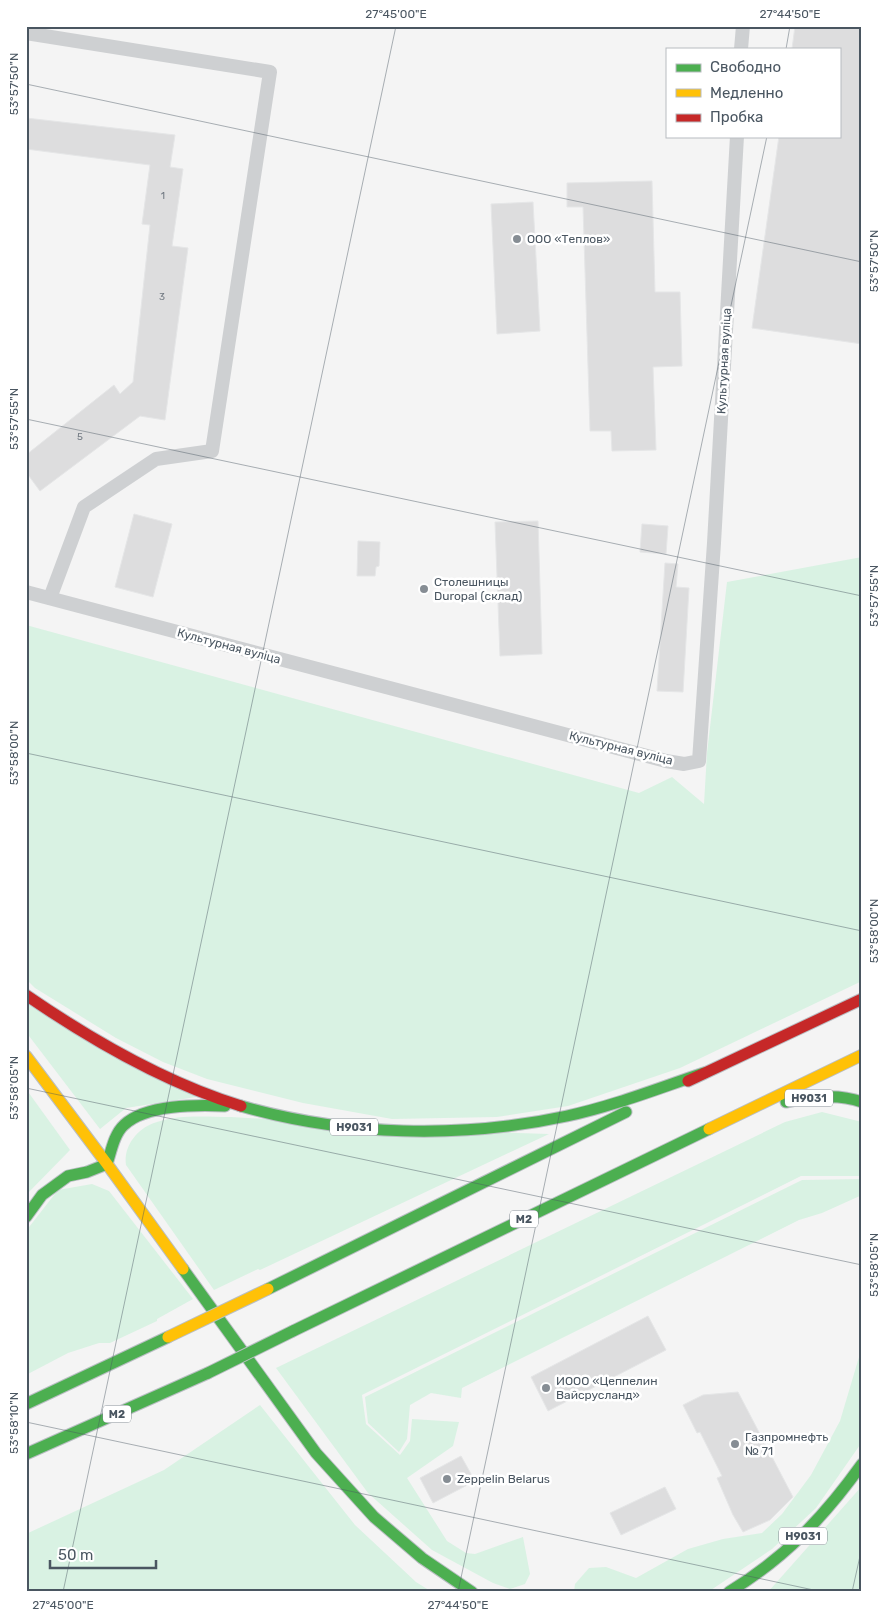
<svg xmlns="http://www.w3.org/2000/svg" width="888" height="1618" viewBox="0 0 888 1618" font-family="Rubik,sans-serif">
<rect width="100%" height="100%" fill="#f4f4f4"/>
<!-- green -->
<g fill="#d9f2e3">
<path d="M 862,557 L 862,981 L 680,1068 L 568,1106 L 497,1117 L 392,1119 L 303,1103 L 207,1079 L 163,1062 L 116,1038 L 35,988 L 26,979 L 26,625 L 639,793 L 672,777 L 704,804 L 707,753 L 727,582 Z"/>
<path d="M 26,1003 L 196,1097 L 126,1108 L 100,1129 L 26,1032 Z"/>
<path d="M 26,1089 L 70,1150 L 26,1195 Z"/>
<path d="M 822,1112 L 862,1122 L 862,1176 L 801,1176 L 362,1395 L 366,1424 L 400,1455 L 410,1441 L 412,1419 L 459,1422 L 453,1446 L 407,1478 L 447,1541 L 466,1553 L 475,1554 L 523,1537 L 530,1574 L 525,1584 L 510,1589 L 493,1583 L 432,1550 L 368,1493 L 276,1368 L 785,1122 Z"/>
<path d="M 231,1117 L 518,1133 L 549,1134 L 260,1270 L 258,1269 L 214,1290 L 126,1165 C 123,1145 139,1127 157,1122 C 180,1114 208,1117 231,1117 Z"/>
<path d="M 862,1179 L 862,1195 L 822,1213 L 799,1220 L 462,1388 L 461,1398 L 431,1393 L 410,1405 L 407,1439 L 399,1452 L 368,1423 L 365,1397 L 802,1180 Z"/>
<path d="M 92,1184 L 109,1191 L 193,1299 L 157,1319 L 157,1321 L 110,1343 L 99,1343 L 68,1353 L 26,1375 L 26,1231 L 58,1190 Z"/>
<path d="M 862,1347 L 862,1442 L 816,1508 L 772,1549 L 708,1592 L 574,1592 L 575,1584 L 589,1568 L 606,1567 L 636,1578 L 688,1549 L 723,1539 L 762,1533 L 782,1514 L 811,1475 L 840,1421 Z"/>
<path d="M 260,1405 L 355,1525 L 416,1582 L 432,1592 L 26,1592 L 26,1534 L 164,1470 Z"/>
<path d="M 862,1486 L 862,1592 L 768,1592 Z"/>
</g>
<!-- building -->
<g fill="#ddddde" stroke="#e5e6e7">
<path d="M 795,26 L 862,26 L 862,344 L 752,328 L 779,136 L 839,136 L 839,49 L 792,49 Z"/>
<path d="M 26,118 L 175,135 L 170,167 L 183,169 L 172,246 L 188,248 L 165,420 L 140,416 L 40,491 L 26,472 L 26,455 L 114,385 L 120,394 L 133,382 L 150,225 L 142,224 L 150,165 L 26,149 Z"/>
<path d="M 652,181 L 655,292 L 680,292 L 682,366 L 653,367 L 656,450 L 612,451 L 611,431 L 590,431 L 583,207 L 567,207 L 567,183 Z"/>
<path d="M 533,202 L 540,331 L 497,334 L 491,204 Z"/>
<path d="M 134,514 L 172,524 L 153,597 L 115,587 Z"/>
<path d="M 538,521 L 542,654 L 500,656 L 495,522 Z"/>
<path d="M 642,524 L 668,526 L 666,554 L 640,552 Z"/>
<path d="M 358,541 L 380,542 L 379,566 L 376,567 L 375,576 L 357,576 Z"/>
<path d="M 665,563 L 678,564 L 676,587 L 689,588 L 683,692 L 657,691 Z"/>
<path d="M 648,1316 L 666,1350 L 548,1411 L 531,1377 Z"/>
<path d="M 738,1392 L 793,1497 L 770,1520 L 743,1532 L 733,1515 L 717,1478 L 722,1476 L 700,1432 L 697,1433 L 683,1405 L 703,1395 Z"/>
<path d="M 461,1456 L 475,1481 L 433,1503 L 420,1478 Z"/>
<path d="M 665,1487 L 676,1509 L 621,1535 L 610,1513 Z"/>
</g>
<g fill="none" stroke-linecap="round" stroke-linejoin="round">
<!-- fast casing -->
<g stroke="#b9bec3" stroke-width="13">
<g id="fast">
<path d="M 786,1102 C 812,1097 837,1093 862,1102"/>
<path d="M 241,1106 C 345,1136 461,1139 567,1116 C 614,1106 659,1088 704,1073"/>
<path d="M 26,1217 L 42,1195 L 68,1176 L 87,1172 L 107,1164 C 111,1152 114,1134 124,1125 C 146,1104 197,1105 225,1106"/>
<path d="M 183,1269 L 316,1453 L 374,1517 L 422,1558 L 472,1592"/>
<path d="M 268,1289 L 626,1112"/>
<path d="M 293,1331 L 709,1129"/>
<path d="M 26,1404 L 168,1337"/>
<path d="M 26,1454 L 208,1373"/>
<path d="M 729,1592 C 785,1558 824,1517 862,1464"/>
</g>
</g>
<!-- slow casing -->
<g stroke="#b9bec3" stroke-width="13">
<g id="slow">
<path d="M 26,1056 L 107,1164 L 183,1269"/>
<path d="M 709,1129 L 862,1055"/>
</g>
</g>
<!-- jam casing -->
<g stroke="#b9bec3" stroke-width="13">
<g id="jam">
<path d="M 26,995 C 90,1039 166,1083 241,1106"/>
<path d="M 688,1081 L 862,999"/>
</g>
</g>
<!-- street -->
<g stroke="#ced0d2" stroke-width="14">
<path d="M 26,33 L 270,72 L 212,451 L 156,459 L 84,507 L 50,598"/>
<path d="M 741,49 L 743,26"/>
<path d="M 26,592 L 666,761 L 684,764 L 699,761 L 714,543 L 737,136"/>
</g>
<!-- fast -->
<use href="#fast" stroke="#4caf50" stroke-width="11"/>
<!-- slow -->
<use href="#slow" stroke="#ffc107" stroke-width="11"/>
<!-- jam -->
<use href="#jam" stroke="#c62828" stroke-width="11"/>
<!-- fast-bridge casing -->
<g stroke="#b9bec3" stroke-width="13" stroke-linecap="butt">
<path id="fast-bridge" d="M 208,1373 L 293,1331"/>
</g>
<!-- slow-bridge casing -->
<g stroke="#b9bec3" stroke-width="13" stroke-linecap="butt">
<path id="slow-bridge" d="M 168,1337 L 268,1289"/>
</g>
<!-- fast-bridge -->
<use href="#fast-bridge" stroke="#4caf50" stroke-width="11"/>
<!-- slow-bridge -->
<use href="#slow-bridge" stroke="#ffc107" stroke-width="11"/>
</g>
<!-- ticks -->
<path fill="none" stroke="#4a5661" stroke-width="1" stroke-opacity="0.45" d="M 786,49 L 790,26M 26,84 L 862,262M 26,419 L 862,596M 26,753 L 862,931M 26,1088 L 862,1265M 26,1422 L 823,1592M 63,1592 L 396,26M 458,1592 L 767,136M 852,1592 L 862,1547"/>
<!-- markers -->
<g fill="#868d94" stroke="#fff" stroke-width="2">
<circle cx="517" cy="239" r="5"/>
<circle cx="424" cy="589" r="5"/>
<circle cx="546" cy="1388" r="5"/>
<circle cx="735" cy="1444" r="5"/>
<circle cx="447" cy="1479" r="5"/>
</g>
<g text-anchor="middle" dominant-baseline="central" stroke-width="5" stroke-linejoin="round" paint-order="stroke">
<!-- number labels -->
<g font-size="10" fill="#707881">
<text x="163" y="196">1</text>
<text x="162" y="297">3</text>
<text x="80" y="437">5</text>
</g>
<!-- shield labels -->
<g fill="#fff" stroke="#808990" stroke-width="1">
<rect x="785" y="1089.5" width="48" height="17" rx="4"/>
<rect x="330" y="1118.5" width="48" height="17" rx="4"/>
<rect x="510" y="1210.5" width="28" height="17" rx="4"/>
<rect x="103" y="1405.5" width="28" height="17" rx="4"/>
<rect x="779" y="1527.5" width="48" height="17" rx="4"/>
</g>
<g font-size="11" font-weight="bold" fill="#4a5661">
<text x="809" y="1098">Н9031</text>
<text x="354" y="1127">Н9031</text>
<text x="524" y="1219">М2</text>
<text x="117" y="1414">М2</text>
<text x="803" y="1536">Н9031</text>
</g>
<!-- poi labels -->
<g font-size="12" fill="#4a5661" stroke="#fff" text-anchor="start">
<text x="527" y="239">ООО «Теплов»</text>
<text x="434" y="582">Столешницы<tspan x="434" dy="14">Duropal (склад)</tspan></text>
<text x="556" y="1381">ИООО «Цеппелин<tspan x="556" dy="14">Вайсрусланд»</tspan></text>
<text x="745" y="1437">Газпромнефть<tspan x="745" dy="14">№ 71</tspan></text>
<text x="457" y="1479">Zeppelin Belarus</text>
</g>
<!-- street labels -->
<g font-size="12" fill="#4a5661" stroke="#fff">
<text transform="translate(724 361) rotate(-87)">Культурная вуліца</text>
<text transform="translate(229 646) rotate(15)">Культурная вуліца</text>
<text transform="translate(621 748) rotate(14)">Культурная вуліца</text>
</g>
</g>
<!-- border -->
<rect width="888" height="1618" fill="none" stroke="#ffffff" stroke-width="55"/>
<!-- legend -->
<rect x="666" y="48" width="175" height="90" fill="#ffffff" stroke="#b7bbc0"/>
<rect x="676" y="64" width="25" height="8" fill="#4caf50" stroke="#b7bbc0"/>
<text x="710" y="72" font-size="15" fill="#4a5661">Свободно</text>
<rect x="676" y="89" width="25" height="8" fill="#ffc107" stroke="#b7bbc0"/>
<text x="710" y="98" font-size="15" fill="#4a5661">Медленно</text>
<rect x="676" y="114" width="25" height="8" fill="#c62828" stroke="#b7bbc0"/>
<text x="710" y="122" font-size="15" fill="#4a5661">Пробка</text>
<!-- scale -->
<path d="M50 1560v8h106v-8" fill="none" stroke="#4a5661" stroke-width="2.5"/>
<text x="58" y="1560" font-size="15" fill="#4a5661" stroke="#ffffff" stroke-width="4" paint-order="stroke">50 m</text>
<rect x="28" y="28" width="832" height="1562" fill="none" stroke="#4a5661" stroke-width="2"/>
<g font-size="12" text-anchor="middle" fill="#4a5661">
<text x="396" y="18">27°45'00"E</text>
<text x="790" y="18">27°44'50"E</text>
<text transform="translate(14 84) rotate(-90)" y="4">53°57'50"N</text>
<text transform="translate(874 261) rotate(-90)" y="4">53°57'50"N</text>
<text transform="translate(14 419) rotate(-90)" y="4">53°57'55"N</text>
<text transform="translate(874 596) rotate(-90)" y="4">53°57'55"N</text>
<text transform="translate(14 753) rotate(-90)" y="4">53°58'00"N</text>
<text transform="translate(874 931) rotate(-90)" y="4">53°58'00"N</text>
<text transform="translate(14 1088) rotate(-90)" y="4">53°58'05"N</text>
<text transform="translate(874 1265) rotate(-90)" y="4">53°58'05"N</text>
<text transform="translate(14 1423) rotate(-90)" y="4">53°58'10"N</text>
<text x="63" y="1609">27°45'00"E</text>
<text x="458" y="1609">27°44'50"E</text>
</g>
</svg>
